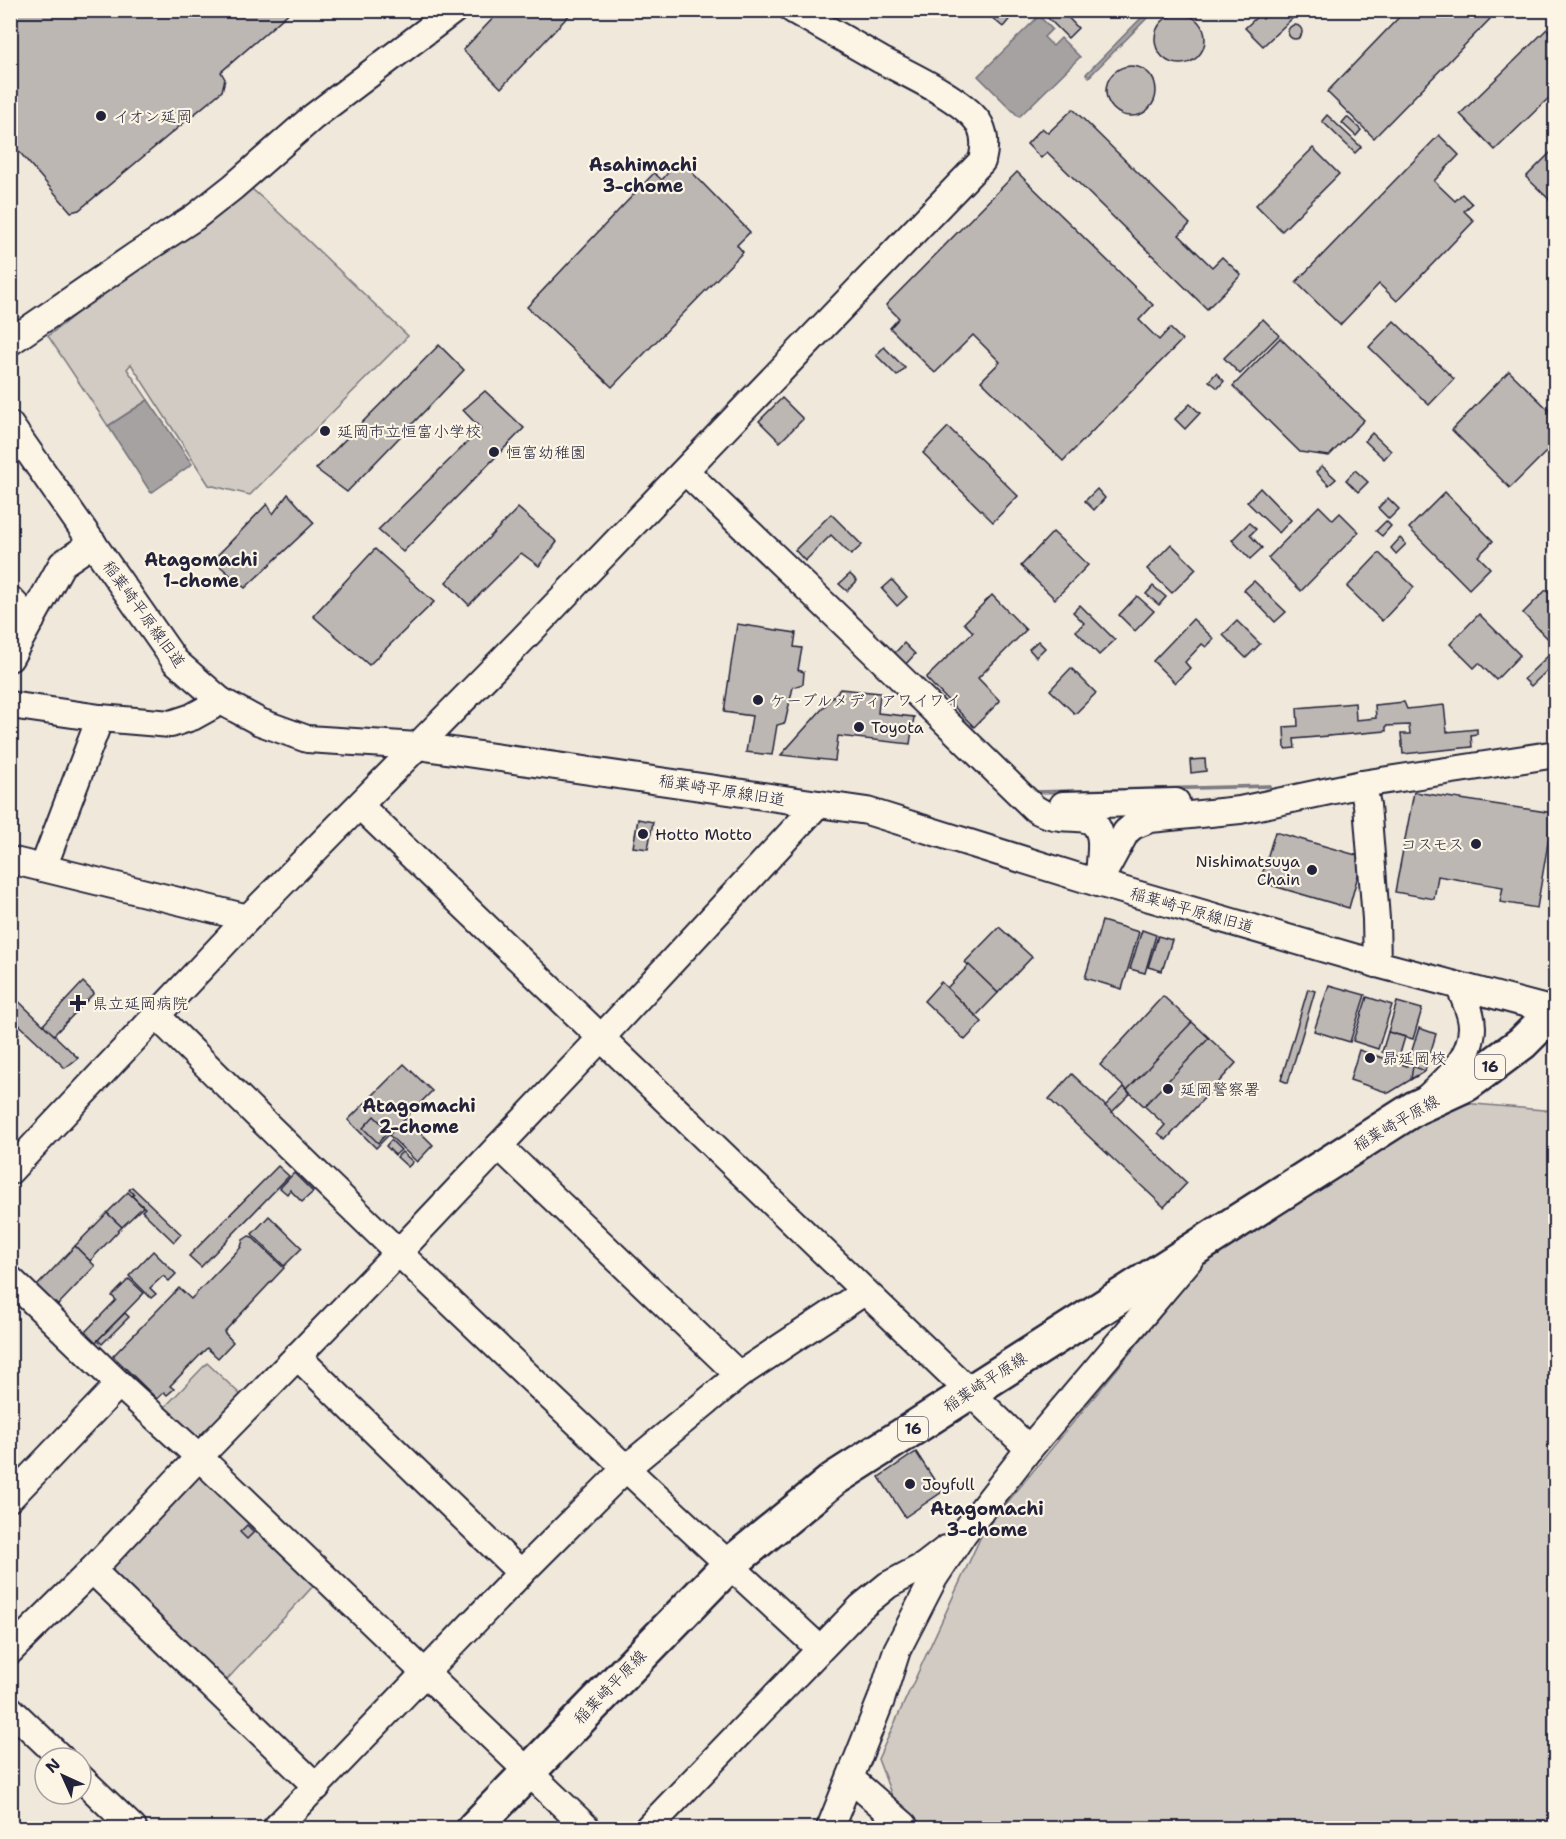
<svg xmlns="http://www.w3.org/2000/svg" width="1566" height="1839" viewBox="0 0 1566 1839" font-family="'Shantell Sans','Klee One',sans-serif">
<rect width="100%" height="100%" fill="#efe8db"/>
<filter id="ink" filterUnits="userSpaceOnUse"><feTurbulence type="fractalNoise" baseFrequency=".0167" numOctaves="2"/><feDisplacementMap in="SourceGraphic" scale="12" xChannelSelector="R" yChannelSelector="G"/><feConvolveMatrix kernelMatrix="1 2 1 2 8 2 1 2 1" color-interpolation-filters="sRGB"/></filter>
<g filter="url(#ink)">
<!-- green -->
<g fill="#d1cbc3" stroke="#7a767f" stroke-width="1.5">
<path d="M 244,182 L 277,211 L 408,336 L 250,495 L 209,485 L 131,364 L 127,369 L 148,400 L 108,426 L 48,336 Z"/>
<path d="M 1451,1102 L 1555,1111 L 1555,1828 L 904,1828 L 878,1759 L 983,1532 L 1214,1251 Z"/>
<path d="M 207,1363 L 242,1396 L 197,1442 L 163,1409 Z"/>
<path d="M 195,1473 L 202,1473 L 316,1583 L 222,1685 L 106,1573 Z"/>
</g>
<!-- water -->
<g fill="#a6a2a2" stroke="#716f79" stroke-width="1.5">
<path d="M 1148,11 L 1154,11 L 1089,77 L 1086,74 Z"/>
<path d="M 1039,16 L 1052,29 L 1044,37 L 1053,46 L 1061,38 L 1080,57 L 1019,117 L 978,76 Z"/>
<path d="M 148,400 L 192,464 L 151,493 L 108,426 Z"/>
<path d="M 1270,785 L 1270,787 L 1038,793 L 1037,791 Z"/>
</g>
<!-- building -->
<g fill="#bcb7b3" stroke="#22223b" stroke-width="1.5">
<path d="M 10,10 L 292,10 L 221,72 L 225,79 L 222,91 L 79,210 L 71,212 L 10,141 Z"/>
<path d="M 501,10 L 512,10 L 515,13 L 517,10 L 574,10 L 501,88 L 463,50 Z"/>
<path d="M 983,10 L 1017,10 L 1003,27 Z"/>
<path d="M 1053,10 L 1061,10 L 1078,28 L 1068,38 L 1047,17 Z"/>
<path d="M 1295,10 L 1298,13 L 1263,46 L 1245,28 L 1259,15 L 1263,19 L 1272,10 Z"/>
<path d="M 1406,10 L 1481,10 L 1490,19 L 1374,138 L 1327,92 Z"/>
<circle cx="1180" cy="39" r="25"/>
<circle cx="1295" cy="32" r="7"/>
<path d="M 1547,29 L 1556,37 L 1556,91 L 1495,150 L 1460,114 Z"/>
<circle cx="1131" cy="91" r="25"/>
<path d="M 1073,109 L 1190,224 L 1179,235 L 1212,267 L 1222,257 L 1241,275 L 1207,309 L 1047,152 L 1041,158 L 1027,144 L 1042,128 L 1048,133 Z"/>
<path d="M 1327,115 L 1361,147 L 1355,153 L 1322,121 Z"/>
<path d="M 1347,117 L 1361,130 L 1356,136 L 1342,123 Z"/>
<path d="M 1439,135 L 1459,155 L 1434,181 L 1455,201 L 1462,194 L 1472,204 L 1464,211 L 1474,221 L 1397,301 L 1379,284 L 1340,325 L 1296,282 Z"/>
<path d="M 1556,147 L 1556,206 L 1526,177 Z"/>
<path d="M 1313,148 L 1339,174 L 1282,231 L 1256,205 Z"/>
<path d="M 679,159 L 750,232 L 737,245 L 743,252 L 612,387 L 527,307 L 654,173 L 662,180 Z"/>
<path d="M 1017,172 L 1153,305 L 1139,320 L 1159,340 L 1170,328 L 1182,340 L 1063,461 L 981,381 L 1000,362 L 973,335 L 935,373 L 890,328 L 899,318 L 886,305 Z"/>
<path d="M 1263,319 L 1279,335 L 1240,374 L 1224,358 Z"/>
<path d="M 1394,321 L 1454,379 L 1429,405 L 1369,347 Z"/>
<path d="M 1280,338 L 1364,420 L 1329,456 L 1300,452 L 1233,386 Z"/>
<path d="M 439,345 L 464,370 L 347,492 L 316,469 Z"/>
<path d="M 884,347 L 905,368 L 897,376 L 876,355 Z"/>
<path d="M 1509,371 L 1556,417 L 1556,442 L 1510,488 L 1452,430 Z"/>
<path d="M 1216,373 L 1224,381 L 1218,388 L 1209,381 Z"/>
<path d="M 485,391 L 524,428 L 403,552 L 378,530 L 481,429 L 463,410 Z"/>
<path d="M 782,398 L 803,419 L 780,442 L 759,421 Z"/>
<path d="M 1190,404 L 1200,413 L 1185,429 L 1175,419 Z"/>
<path d="M 948,427 L 1018,496 L 993,522 L 923,453 Z"/>
<path d="M 1372,433 L 1391,451 L 1384,459 L 1365,441 Z"/>
<path d="M 1322,466 L 1336,479 L 1329,485 L 1316,472 Z"/>
<path d="M 1355,470 L 1368,482 L 1358,492 L 1346,480 Z"/>
<path d="M 1260,488 L 1291,520 L 1279,533 L 1247,502 Z"/>
<path d="M 1097,489 L 1105,498 L 1094,510 L 1085,501 Z"/>
<path d="M 1445,492 L 1493,541 L 1478,556 L 1490,568 L 1469,589 L 1409,528 Z"/>
<path d="M 288,494 L 314,523 L 245,588 L 213,560 L 267,504 L 273,514 Z"/>
<path d="M 1388,498 L 1399,509 L 1389,519 L 1378,508 Z"/>
<path d="M 1319,506 L 1333,520 L 1340,513 L 1359,532 L 1301,591 L 1268,558 Z"/>
<path d="M 518,508 L 557,542 L 539,566 L 521,553 L 469,605 L 446,582 Z"/>
<path d="M 831,514 L 862,545 L 851,555 L 831,535 L 805,561 L 795,550 Z"/>
<path d="M 1386,521 L 1391,526 L 1382,536 L 1376,531 Z"/>
<path d="M 1249,523 L 1256,529 L 1250,535 L 1262,548 L 1250,559 L 1232,540 Z"/>
<path d="M 1053,532 L 1088,565 L 1055,599 L 1021,566 Z"/>
<path d="M 1400,538 L 1406,544 L 1396,554 L 1391,548 Z"/>
<path d="M 1171,544 L 1196,569 L 1172,593 L 1147,569 Z"/>
<path d="M 375,549 L 434,602 L 369,665 L 313,616 Z"/>
<path d="M 1379,553 L 1414,587 L 1382,621 L 1347,587 Z"/>
<path d="M 850,574 L 857,581 L 847,591 L 839,584 Z"/>
<path d="M 892,580 L 907,597 L 897,606 L 882,589 Z"/>
<path d="M 1254,581 L 1286,612 L 1275,622 L 1244,590 Z"/>
<path d="M 1153,586 L 1166,597 L 1159,605 L 1146,594 Z"/>
<path d="M 1546,590 L 1556,599 L 1556,647 L 1523,613 Z"/>
<path d="M 992,595 L 1026,630 L 978,678 L 1000,701 L 974,727 L 926,678 L 973,632 L 964,623 Z"/>
<path d="M 1137,596 L 1154,611 L 1135,631 L 1119,615 Z"/>
<path d="M 1080,605 L 1115,640 L 1099,655 L 1076,631 L 1084,623 L 1073,612 Z"/>
<path d="M 1479,614 L 1520,655 L 1496,680 L 1479,663 L 1474,668 L 1450,644 Z"/>
<path d="M 1193,619 L 1214,639 L 1206,647 L 1202,644 L 1185,662 L 1190,668 L 1175,683 L 1153,661 Z"/>
<path d="M 1237,621 L 1260,644 L 1246,658 L 1223,635 Z"/>
<path d="M 737,624 L 796,633 L 794,647 L 802,648 L 798,670 L 804,672 L 803,684 L 793,687 L 785,723 L 777,725 L 772,755 L 746,752 L 752,716 L 724,712 Z"/>
<path d="M 1038,641 L 1045,648 L 1036,657 L 1029,649 Z"/>
<path d="M 904,643 L 915,654 L 905,665 L 894,654 Z"/>
<path d="M 1549,655 L 1556,662 L 1531,686 L 1524,679 Z"/>
<path d="M 1071,668 L 1096,693 L 1075,714 L 1050,690 Z"/>
<path d="M 840,689 L 880,693 L 878,713 L 914,717 L 910,744 L 838,736 L 835,761 L 781,755 Z"/>
<path d="M 1404,702 L 1407,709 L 1444,705 L 1447,732 L 1477,729 L 1477,734 L 1471,735 L 1472,747 L 1403,754 L 1401,734 L 1410,734 L 1409,725 L 1386,726 L 1386,731 L 1294,739 L 1295,748 L 1285,749 L 1284,727 L 1298,726 L 1297,708 L 1355,703 L 1356,720 L 1376,718 L 1375,705 Z"/>
<path d="M 1205,759 L 1206,771 L 1191,773 L 1190,760 Z"/>
<path d="M 1414,792 L 1553,813 L 1537,908 L 1500,902 L 1503,887 L 1438,876 L 1434,899 L 1395,892 Z"/>
<path d="M 638,819 L 653,822 L 648,849 L 633,847 Z"/>
<path d="M 1275,832 L 1363,857 L 1349,908 L 1260,882 Z"/>
<path d="M 1102,921 L 1139,932 L 1122,989 L 1085,978 Z"/>
<path d="M 999,927 L 1032,957 L 998,993 L 965,962 Z"/>
<path d="M 1142,930 L 1156,935 L 1145,973 L 1130,969 Z"/>
<path d="M 1158,936 L 1172,940 L 1162,971 L 1148,967 Z"/>
<path d="M 969,965 L 998,993 L 976,1016 L 947,988 Z"/>
<path d="M 83,982 L 94,993 L 54,1035 L 43,1025 Z"/>
<path d="M 941,982 L 982,1022 L 965,1040 L 924,1001 Z"/>
<path d="M 1329,985 L 1365,995 L 1350,1042 L 1314,1031 Z"/>
<path d="M 1308,989 L 1315,991 L 1288,1083 L 1281,1080 Z"/>
<path d="M 10,993 L 54,1035 L 78,1058 L 65,1068 L 10,1016 Z"/>
<path d="M 1163,996 L 1236,1063 L 1166,1140 L 1158,1133 L 1165,1125 L 1100,1065 Z"/>
<path d="M 1367,997 L 1392,1005 L 1378,1049 L 1353,1041 Z"/>
<path d="M 1397,1002 L 1422,1009 L 1413,1039 L 1388,1032 Z"/>
<path d="M 1192,1022 L 1209,1038 L 1144,1106 L 1127,1090 Z"/>
<path d="M 10,1026 L 19,1034 L 10,1043 Z"/>
<path d="M 1419,1028 L 1436,1034 L 1425,1071 L 1389,1093 L 1350,1080 L 1359,1050 L 1407,1066 Z"/>
<path d="M 1388,1032 L 1405,1037 L 1399,1057 L 1382,1052 Z"/>
<path d="M 404,1064 L 432,1091 L 376,1148 L 348,1120 Z"/>
<path d="M 1413,1066 L 1425,1071 L 1411,1079 Z"/>
<path d="M 1072,1074 L 1187,1183 L 1164,1207 L 1049,1099 Z"/>
<path d="M 1124,1087 L 1130,1094 L 1112,1112 L 1105,1106 Z"/>
<path d="M 374,1116 L 389,1131 L 378,1143 L 363,1128 Z"/>
<path d="M 406,1118 L 433,1145 L 417,1162 L 389,1135 Z"/>
<path d="M 391,1140 L 401,1150 L 395,1155 L 386,1146 Z"/>
<path d="M 402,1152 L 413,1162 L 408,1167 L 397,1157 Z"/>
<path d="M 278,1166 L 289,1176 L 201,1267 L 189,1256 Z"/>
<path d="M 294,1173 L 313,1192 L 302,1202 L 290,1190 L 287,1194 L 280,1188 Z"/>
<path d="M 132,1187 L 181,1234 L 174,1242 L 142,1211 L 145,1208 L 132,1196 L 134,1194 L 129,1190 Z"/>
<path d="M 128,1192 L 143,1207 L 122,1227 L 107,1213 Z"/>
<path d="M 107,1213 L 122,1227 L 90,1261 L 75,1246 Z"/>
<path d="M 269,1216 L 302,1248 L 284,1266 L 252,1234 Z"/>
<path d="M 249,1236 L 252,1237 L 284,1268 L 224,1332 L 233,1342 L 218,1358 L 207,1348 L 170,1386 L 174,1389 L 167,1395 L 164,1392 L 157,1399 L 113,1356 L 179,1288 L 191,1299 L 241,1247 L 243,1240 Z"/>
<path d="M 75,1246 L 95,1266 L 56,1307 L 36,1287 Z"/>
<path d="M 153,1251 L 176,1274 L 169,1281 L 163,1276 L 150,1288 L 156,1294 L 151,1298 L 129,1276 Z"/>
<path d="M 129,1279 L 144,1293 L 94,1344 L 84,1333 L 116,1300 L 112,1296 Z"/>
<path d="M 125,1313 L 129,1317 L 102,1344 L 98,1340 Z"/>
<path d="M 916,1452 L 942,1492 L 905,1517 L 879,1477 Z"/>
<path d="M 247,1525 L 254,1532 L 247,1539 L 240,1532 Z"/>
</g>
<g fill="none" stroke-linecap="round" stroke-linejoin="round">
<!-- minor casing -->
<g stroke="#22223b" stroke-width="30">
<g id="minor">
<path d="M 10,342 L 135,256 L 195,217 L 233,187 L 313,117 L 454,10"/>
<path d="M 10,425 L 175,661 L 221,701 L 260,722 L 307,739 L 418,746 L 867,811 L 1098,883 L 1377,964 L 1554,1011"/>
<path d="M 685,471 L 874,652 L 1034,808 C 1042,814 1051,816 1061,817 C 1078,819 1095,814 1100,835 C 1103,845 1099,871 1098,883"/>
<path d="M 10,599 L 31,621"/>
<path d="M 10,658 L 62,564 L 93,543"/>
<path d="M 10,705 L 100,718 L 171,724 L 192,717 L 221,701"/>
<path d="M 1362,784 L 1367,805 L 1376,919 L 1377,964"/>
<path d="M 1063,805 L 1176,802"/>
<path d="M 360,806 L 1029,1449"/>
<path d="M 10,860 L 248,918"/>
<path d="M 43,868 L 100,718"/>
<path d="M 1101,878 L 1126,832 L 1133,826 L 1150,819 L 1240,810 L 1362,784 L 1556,754"/>
<path d="M 156,1015 C 372,1231 595,1441 820,1649"/>
<path d="M 1428,1097 C 1448,1079 1472,1057 1472,1027 C 1472,1013 1464,998 1459,986"/>
<path d="M 499,1146 L 739,1375"/>
<path d="M 10,1171 L 248,918 L 521,641 L 982,161 C 985,149 986,137 980,125 C 967,101 906,73 881,60 C 852,43 823,27 793,10"/>
<path d="M 10,1279 L 119,1384 L 199,1457 L 587,1828"/>
<path d="M 297,1356 L 521,1573"/>
<path d="M 10,1498 L 119,1384"/>
<path d="M 92,1570 L 317,1787"/>
<path d="M 10,1651 L 92,1570 L 199,1457 L 398,1253 L 601,1038 L 818,804"/>
<path d="M 10,1709 L 61,1758"/>
<path d="M 81,1778 L 133,1828"/>
<path d="M 851,1779 L 904,1825 L 903,1828"/>
<path d="M 276,1828 L 521,1573 L 625,1469 L 739,1375 L 864,1292"/>
<path d="M 648,1828 L 861,1607 L 888,1585 L 924,1566 L 946,1549"/>
<path d="M 830,1828 L 881,1700 L 897,1650 L 934,1578 L 963,1534 L 1029,1449 L 1189,1260"/>
</g>
</g>
<!-- major casing -->
<g stroke="#22223b" stroke-width="38">
<path id="major" d="M 474,1828 L 729,1565 L 834,1479 L 1415,1108 L 1467,1084 L 1522,1043 L 1554,1011 L 1556,1011"/>
</g>
<!-- minor -->
<use href="#minor" stroke="#fcf5e5" stroke-width="26"/>
<!-- major -->
<use href="#major" stroke="#fcf5e5" stroke-width="33"/>
</g>
</g>
<!-- markers -->
<g fill="#22223b" stroke="#fcf5e5" stroke-width="2">
<circle cx="101" cy="116" r="6"/>
<circle cx="325" cy="431" r="6"/>
<circle cx="494" cy="452" r="6"/>
<circle cx="758" cy="700" r="6"/>
<circle cx="859" cy="727" r="6"/>
<circle cx="643" cy="834" r="6"/>
<circle cx="1476" cy="844" r="6"/>
<circle cx="1312" cy="870" r="6"/>
<path d="M75 994h6v6h6v6h-6v6h-6v-6h-6v-6h6z"/>
<circle cx="1370" cy="1058" r="6"/>
<circle cx="1168" cy="1089" r="6"/>
<circle cx="910" cy="1484" r="6"/>
</g>
<g text-anchor="middle" dominant-baseline="central" stroke-width="4.5" stroke-linejoin="round" paint-order="stroke">
<!-- shield labels -->
<g fill="#fcf5e5" stroke="#63616e" stroke-width="1.5">
<rect x="1475" y="1055" width="30" height="24" rx="4.5"/>
<rect x="898" y="1417" width="30" height="24" rx="4.5"/>
</g>
<g font-size="15" font-weight="bold" fill="#22223b">
<text x="1490" y="1067">16</text>
<text x="913" y="1429">16</text>
</g>
<!-- poi labels -->
<g font-size="16" fill="#22223b" stroke="#fcf5e5" text-anchor="start">
<text x="113" y="116">イオン延岡</text>
<text x="337" y="431">延岡市立恒富小学校</text>
<text x="506" y="452">恒富幼稚園</text>
<text x="770" y="700">ケーブルメディアワイワイ</text>
<text x="871" y="727">Toyota</text>
<text x="655" y="834">Hotto Motto</text>
<text x="1464" y="844" text-anchor="end">コスモス</text>
<text x="1300" y="861" text-anchor="end">Nishimatsuya<tspan x="1300" dy="18">Chain</tspan></text>
<text x="92" y="1003">県立延岡病院</text>
<text x="1382" y="1058">昴延岡校</text>
<text x="1180" y="1089">延岡警察署</text>
<text x="922" y="1484">Joyfull</text>
</g>
<!-- street labels -->
<g font-size="16" fill="#22223b" stroke="#fcf5e5">
<text transform="translate(144 614) rotate(54)">稲葉崎平原線旧道</text>
<text transform="translate(722 790) rotate(9)">稲葉崎平原線旧道</text>
<text transform="translate(1192 910) rotate(16)">稲葉崎平原線旧道</text>
<text transform="translate(1396 1123) rotate(-30)">稲葉崎平原線</text>
<text transform="translate(985 1382) rotate(-33)">稲葉崎平原線</text>
<text transform="translate(610 1687) rotate(-46)">稲葉崎平原線</text>
</g>
<!-- neighbourhood labels -->
<g font-size="18" font-weight="bold" fill="#22223b" stroke="#fcf5e5">
<text x="643" y="165">Asahimachi<tspan x="643" dy="21">3-chome</tspan></text>
<text x="201" y="560">Atagomachi<tspan x="201" dy="21">1-chome</tspan></text>
<text x="419" y="1106">Atagomachi<tspan x="419" dy="21">2-chome</tspan></text>
<text x="987" y="1509">Atagomachi<tspan x="987" dy="21">3-chome</tspan></text>
</g>
</g>
<!-- margin -->
<rect width="1566" height="1839" fill="none" stroke="#fcf5e5" stroke-width="36"/>
<rect x="18" y="18" width="1530" height="1803" fill="none" stroke="#22223b" stroke-width="2" filter="url(#ink)"/>
<!-- north arrow -->
<g transform="translate(63 1776) rotate(315)"><circle r="28" fill="#fcf5e5" stroke="#a5a1a1" stroke-width="1.5"/>
<path d="M0-4.5L10 22L0 15L-10 22Z" fill="#22223b"/>
<text y="-9" font-size="16" font-weight="bold" text-anchor="middle" fill="#22223b">N</text>
</g>
</svg>
